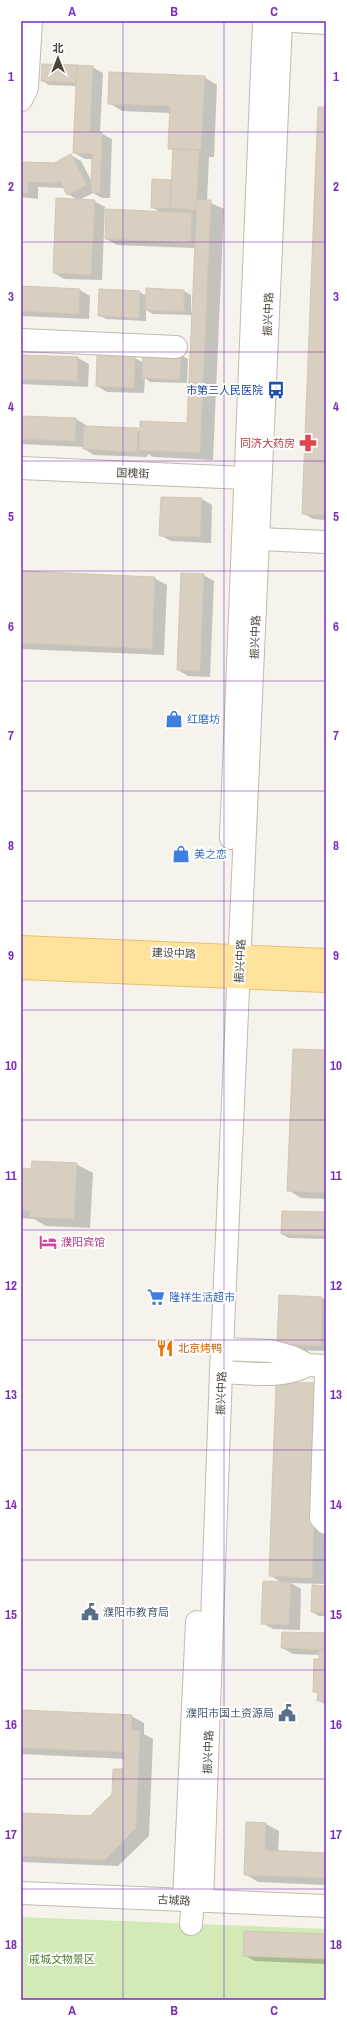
<svg xmlns="http://www.w3.org/2000/svg" width="347" height="2021" viewBox="0 0 347 2021" font-family="'Archivo Narrow','Noto Sans SC',sans-serif">
<rect width="100%" height="100%" fill="#f6f3ec"/>
<!-- green -->
<path fill="#d2eab5" d="M 21,1917 L 326,1929 L 326,2000 L 21,2000 Z"/>
<!-- shadow -->
<g fill="#0003">
<path d="M 43,65 L 92,67 L 103,73 L 100,133 L 112,139 L 110,198 L 102,198 L 93,193 L 79,200 L 94,201 L 105,207 L 102,280 L 64,279 L 54,273 L 78,200 L 68,194 L 65,188 L 38,187 L 38,199 L 21,197 L 21,163 L 54,164 L 71,155 L 81,161 L 92,182 L 93,159 L 85,159 L 74,153 L 77,86 L 49,85 L 42,81 Z"/>
<path d="M 204,77 L 217,85 L 214,157 L 209,157 L 207,201 L 224,209 L 213,460 L 153,457 L 148,454 L 147,457 L 94,455 L 84,449 L 84,447 L 21,444 L 21,417 L 76,419 L 86,425 L 86,427 L 141,431 L 188,424 L 193,315 L 153,314 L 146,310 L 146,321 L 106,319 L 99,315 L 140,292 L 146,296 L 147,289 L 184,291 L 191,295 L 191,312 L 193,312 L 195,248 L 117,245 L 106,239 L 161,213 L 152,207 L 171,181 L 172,182 L 174,151 L 169,148 L 170,113 L 122,111 L 109,103 Z"/>
<path d="M 326,108 L 326,520 L 313,519 L 303,513 Z"/>
<path d="M 21,287 L 80,290 L 90,296 L 89,319 L 21,316 Z"/>
<path d="M 181,355 L 188,359 L 187,383 L 150,382 L 145,378 L 144,393 L 107,392 L 97,386 L 135,358 L 144,363 Z"/>
<path d="M 21,356 L 78,358 L 89,364 L 88,387 L 21,384 Z"/>
<path d="M 202,499 L 212,505 L 211,543 L 171,541 L 160,535 Z"/>
<path d="M 21,572 L 154,578 L 167,585 L 164,655 L 21,649 Z"/>
<path d="M 203,575 L 214,581 L 210,677 L 188,676 L 178,670 Z"/>
<path d="M 326,1051 L 326,1199 L 301,1198 L 288,1190 Z"/>
<path d="M 76,1164 L 93,1173 L 90,1228 L 46,1226 L 34,1219 L 21,1218 L 21,1169 L 32,1170 Z"/>
<path d="M 326,1213 L 326,1239 L 289,1238 L 282,1234 Z"/>
<path d="M 280,1296 L 322,1298 L 326,1300 L 326,1351 L 289,1350 Z"/>
<path d="M 326,1389 L 324,1584 L 291,1583 L 301,1589 L 300,1630 L 273,1629 L 262,1623 L 282,1583 L 270,1575 Z"/>
<path d="M 326,1587 L 326,1616 L 319,1616 L 312,1612 Z"/>
<path d="M 326,1634 L 326,1705 L 318,1700 L 319,1694 L 314,1692 L 320,1655 L 293,1654 L 282,1648 Z"/>
<path d="M 21,1711 L 131,1716 L 144,1723 L 144,1734 L 153,1739 L 149,1836 L 118,1866 L 21,1862 L 21,1814 L 91,1817 L 113,1795 L 125,1770 L 125,1759 L 21,1754 Z"/>
<path d="M 266,1824 L 279,1831 L 278,1852 L 326,1854 L 326,1885 L 258,1882 L 245,1874 Z"/>
<path d="M 326,1935 L 326,1964 L 255,1961 L 244,1955 Z"/>
</g>
<!-- building -->
<g fill="#d8cfc1" stroke="#d3c7b4">
<path d="M 42,64 L 77,65 L 76,83 L 41,81 Z"/>
<path d="M 77,65 L 93,66 L 90,132 L 102,132 L 100,193 L 91,192 L 92,154 L 73,153 Z"/>
<path d="M 109,72 L 205,76 L 201,150 L 168,149 L 170,106 L 108,104 Z"/>
<path d="M 318,107 L 326,107 L 326,462 L 304,461 Z"/>
<path d="M 173,149 L 199,150 L 196,210 L 170,208 Z"/>
<path d="M 71,154 L 87,185 L 67,195 L 59,179 L 59,183 L 28,182 L 28,194 L 21,193 L 21,162 L 54,163 Z"/>
<path d="M 152,179 L 171,180 L 170,208 L 151,208 Z"/>
<path d="M 56,198 L 95,200 L 91,275 L 53,273 Z"/>
<path d="M 197,200 L 211,200 L 200,453 L 139,450 L 140,421 L 187,423 Z"/>
<path d="M 106,209 L 192,213 L 191,243 L 105,239 Z"/>
<path d="M 21,286 L 80,289 L 79,314 L 21,311 Z"/>
<path d="M 146,288 L 184,290 L 184,312 L 145,310 Z"/>
<path d="M 99,289 L 140,291 L 139,318 L 98,316 Z"/>
<path d="M 143,352 L 181,354 L 180,380 L 142,378 Z"/>
<path d="M 21,355 L 78,357 L 77,381 L 21,379 Z"/>
<path d="M 97,355 L 135,357 L 134,388 L 96,386 Z"/>
<path d="M 21,416 L 76,418 L 75,441 L 21,439 Z"/>
<path d="M 84,426 L 138,428 L 137,452 L 83,449 Z"/>
<path d="M 304,461 L 326,462 L 326,515 L 302,514 Z"/>
<path d="M 161,497 L 202,498 L 200,537 L 159,536 Z"/>
<path d="M 21,571 L 155,577 L 152,649 L 21,643 Z"/>
<path d="M 181,573 L 204,574 L 200,671 L 177,670 Z"/>
<path d="M 293,1049 L 326,1050 L 326,1193 L 287,1191 Z"/>
<path d="M 32,1161 L 77,1163 L 74,1219 L 29,1217 L 30,1211 L 21,1210 L 21,1168 L 31,1169 Z"/>
<path d="M 282,1211 L 326,1212 L 326,1236 L 281,1234 Z"/>
<path d="M 279,1295 L 322,1297 L 321,1346 L 277,1344 Z"/>
<path d="M 276,1382 L 319,1383 L 312,1578 L 269,1576 Z"/>
<path d="M 263,1581 L 291,1582 L 289,1625 L 261,1624 Z"/>
<path d="M 312,1585 L 326,1586 L 326,1613 L 311,1612 Z"/>
<path d="M 282,1632 L 326,1633 L 326,1650 L 281,1648 Z"/>
<path d="M 319,1650 L 326,1651 L 326,1701 L 317,1701 L 318,1692 L 313,1692 L 314,1659 L 319,1659 Z"/>
<path d="M 21,1710 L 132,1715 L 131,1730 L 140,1731 L 136,1828 L 105,1860 L 21,1856 L 21,1813 L 90,1816 L 112,1794 L 113,1769 L 124,1769 L 124,1752 L 21,1748 Z"/>
<path d="M 246,1822 L 266,1823 L 265,1850 L 326,1853 L 326,1878 L 244,1875 Z"/>
<path d="M 244,1931 L 326,1934 L 326,1959 L 243,1956 Z"/>
</g>
<g fill="none" stroke-linecap="round" stroke-linejoin="round">
<!-- minor casing -->
<g stroke="#c2bbae" stroke-width="24">
<g id="minor">
<path d="M 292,21 L 326,23"/>
<path d="M 21,100 L 27,88 L 31,21"/>
<path d="M 21,340 L 176,347"/>
<path d="M 21,468 L 245,478"/>
<path d="M 259,539 L 326,542"/>
<path d="M 231,838 L 264,21"/>
<path d="M 223,1349 L 271,1351 L 292,1357 L 308,1365 L 326,1366"/>
<path d="M 221,1372 C 251,1373 281,1379 308,1365"/>
<path d="M 326,1375 L 321,1518 L 326,1523"/>
<path d="M 21,1893 L 326,1906"/>
<path d="M 184,1900 L 197,1622"/>
<path d="M 202,1901 L 221,1372 L 281,21"/>
<path d="M 191,1924 L 193,1901"/>
</g>
</g>
<!-- major casing -->
<g stroke="#e6c16a" stroke-width="24">
<g id="major">
<path d="M 21,947 L 326,960"/>
<path d="M 21,968 L 326,981"/>
</g>
</g>
<!-- minor -->
<use href="#minor" stroke="#fff" stroke-width="22"/>
<!-- major -->
<use href="#major" stroke="#ffe39c" stroke-width="22"/>
</g>
<!-- grid -->
<path fill="none" stroke="#7b2cbf" stroke-width="1" stroke-opacity="0.55" d="M 123,21 L 123,2000M 224,21 L 224,2000M 21,132 L 326,132M 21,242 L 326,242M 21,352 L 326,352M 21,461 L 326,461M 21,571 L 326,571M 21,681 L 326,681M 21,791 L 326,791M 21,901 L 326,901M 21,1010 L 326,1010M 21,1120 L 326,1120M 21,1230 L 326,1230M 21,1340 L 326,1340M 21,1450 L 326,1450M 21,1560 L 326,1560M 21,1670 L 326,1670M 21,1779 L 326,1779M 21,1889 L 326,1889"/>
<!-- icons -->
<defs>
<g id="bus-bare" transform="scale(1.38)"><path d="M-5-6H5V4H4V6H2V4H-2V6H-4V4H-5ZM-3.5-4V0h7V-4ZM-3.5 1.2v1.5H-2V1.2ZM2 1.2v1.5H3.5V1.2Z" fill="#1a4fb4" stroke="#fff" stroke-width="2.5" paint-order="stroke"/></g>
<g id="pharmacy-bare" transform="scale(1.38)"><path d="M-2-6h4v4h4v4h-4v4h-4v-4h-4v-4h4Z" fill="#e0444e" stroke="#fff" stroke-width="2.5" paint-order="stroke"/></g>
<g id="shop-bare" transform="scale(1.38)"><path d="M-5-2.5h2.3a2.7 3.5 0 0 1 5.4 0H5L5.5 6h-11ZM-1.5-2.5h3a1.5 2.3 0 0 0-3 0Z" fill="#3f7fe0" stroke="#fff" stroke-width="2.5" paint-order="stroke"/></g>
<g id="hotel-bare" transform="scale(1.38)"><path d="M-6-4.5h1.5V1H6V5H4.5V3h-9V5H-6ZM-4 0a1.8 1.8 0 1 1 3.6 0ZM.5 0V-2.5h3Q6-2.5 6 0Z" fill="#d1479c" stroke="#fff" stroke-width="2.5" paint-order="stroke"/></g>
<g id="supermarket-bare" transform="scale(1.38)"><path d="M-6-5.5h2.5l.6 2H6L4.5 2H-2.5L-4.4-4H-6ZM-1.5 3.2a1.3 1.3 0 1 0 .1 0ZM3 3.2a1.3 1.3 0 1 0 .1 0Z" fill="#3f7fe0" stroke="#fff" stroke-width="2.5" paint-order="stroke"/></g>
<g id="restaurant-bare" transform="scale(1.38)"><path d="M-5-6h1v4h1v-4h1v4h1v-4h1v5L-1.5 .5V6h-2V.5L-5-1ZM5-6V6H3V1.5H1.5Q1.5-4 5-6Z" fill="#e8710a" stroke="#fff" stroke-width="2.5" paint-order="stroke"/></g>
<g id="civic-bare" transform="scale(1.38)"><path d="M-.6-6.5H3V-4.5H.6V-3L4-1V1h2V6H-6V1h2V-1L-.6-3ZM-1.2 2.5V6h2.4V2.5Z" fill="#5c6f8a" stroke="#fff" stroke-width="2.5" paint-order="stroke"/></g>
</defs>
<g fill-rule="evenodd">
<use href="#bus-bare" x="276" y="390"/>
<use href="#pharmacy-bare" x="308" y="443"/>
<use href="#shop-bare" x="174" y="719"/>
<use href="#shop-bare" x="181" y="854"/>
<use href="#hotel-bare" x="48" y="1242"/>
<use href="#supermarket-bare" x="156" y="1297"/>
<use href="#restaurant-bare" x="165" y="1348"/>
<use href="#civic-bare" x="90" y="1612"/>
<use href="#civic-bare" x="287" y="1713"/>
</g>
<g text-anchor="middle" dominant-baseline="central" stroke-width="4" stroke-linejoin="round" paint-order="stroke">
<!-- street labels -->
<g font-size="11" fill="#4b4439" stroke="#fff">
<text transform="translate(268 314) rotate(-88)">振兴中路</text>
<text transform="translate(133 473) rotate(2)">国槐街</text>
<text transform="translate(255 637) rotate(-88)">振兴中路</text>
<text transform="translate(174 953) rotate(2)">建设中路</text>
<text transform="translate(240 961) rotate(-87)">振兴中路</text>
<text transform="translate(221 1393) rotate(-88)">振兴中路</text>
<text transform="translate(208 1752) rotate(-88)">振兴中路</text>
<text transform="translate(174 1900) rotate(3)">古城路</text>
</g>
<!-- transit labels -->
<g font-size="11" fill="#164399" stroke="#fff" text-anchor="end">
<text x="263" y="390">市第三人民医院</text>
</g>
<!-- health labels -->
<g font-size="11" fill="#be3a42" stroke="#fff" text-anchor="end">
<text x="295" y="443">同济大药房</text>
</g>
<!-- shop labels -->
<g font-size="11" fill="#366cbe" stroke="#fff" text-anchor="start">
<text x="187" y="719">红磨坊</text>
<text x="194" y="854">美之恋</text>
<text x="169" y="1297">隆祥生活超市</text>
</g>
<!-- hotel labels -->
<g font-size="11" fill="#b23c85" stroke="#fff" text-anchor="start">
<text x="61" y="1242">濮阳宾馆</text>
</g>
<!-- food labels -->
<g font-size="11" fill="#c56008" stroke="#fff" text-anchor="start">
<text x="178" y="1348">北京烤鸭</text>
</g>
<!-- service labels -->
<g font-size="11" fill="#4e5e75" stroke="#fff" text-anchor="start">
<text x="103" y="1612">濮阳市教育局</text>
<text x="274" y="1713" text-anchor="end">濮阳市国土资源局</text>
</g>
<!-- park labels -->
<g font-size="11" fill="#4a7f2a" stroke="#fff">
<text x="62" y="1959">戚城文物景区</text>
</g>
</g>
<!-- border -->
<rect width="347" height="2021" fill="none" stroke="#ffffff" stroke-width="44"/>
<!-- north arrow -->
<g transform="translate(58 58)" stroke="#ffffff" stroke-width="3" paint-order="stroke">
<path d="M0-3L7 15L0 10L-7 15Z" fill="#4b4439"/>
<text y="-6" font-size="11" font-weight="bold" text-anchor="middle" fill="#4b4439">北</text>
</g>
<rect x="22" y="22" width="303" height="1977" fill="none" stroke="#7b2cbf" stroke-width="1.5"/>
<g font-size="13" text-anchor="middle" font-weight="bold" fill="#7b2cbf">
<text x="72" y="16">A</text>
<text x="174" y="16">B</text>
<text x="274" y="16">C</text>
<text x="11" y="81">1</text>
<text x="336" y="81">1</text>
<text x="11" y="191">2</text>
<text x="336" y="191">2</text>
<text x="11" y="301">3</text>
<text x="336" y="301">3</text>
<text x="11" y="411">4</text>
<text x="336" y="411">4</text>
<text x="11" y="521">5</text>
<text x="336" y="521">5</text>
<text x="11" y="631">6</text>
<text x="336" y="631">6</text>
<text x="11" y="740">7</text>
<text x="336" y="740">7</text>
<text x="11" y="850">8</text>
<text x="336" y="850">8</text>
<text x="11" y="960">9</text>
<text x="336" y="960">9</text>
<text x="11" y="1070">10</text>
<text x="336" y="1070">10</text>
<text x="11" y="1180">11</text>
<text x="336" y="1180">11</text>
<text x="11" y="1290">12</text>
<text x="336" y="1290">12</text>
<text x="11" y="1399">13</text>
<text x="336" y="1399">13</text>
<text x="11" y="1509">14</text>
<text x="336" y="1509">14</text>
<text x="11" y="1619">15</text>
<text x="336" y="1619">15</text>
<text x="11" y="1729">16</text>
<text x="336" y="1729">16</text>
<text x="11" y="1839">17</text>
<text x="336" y="1839">17</text>
<text x="11" y="1949">18</text>
<text x="336" y="1949">18</text>
<text x="72" y="2015">A</text>
<text x="174" y="2015">B</text>
<text x="274" y="2015">C</text>
</g>
</svg>
